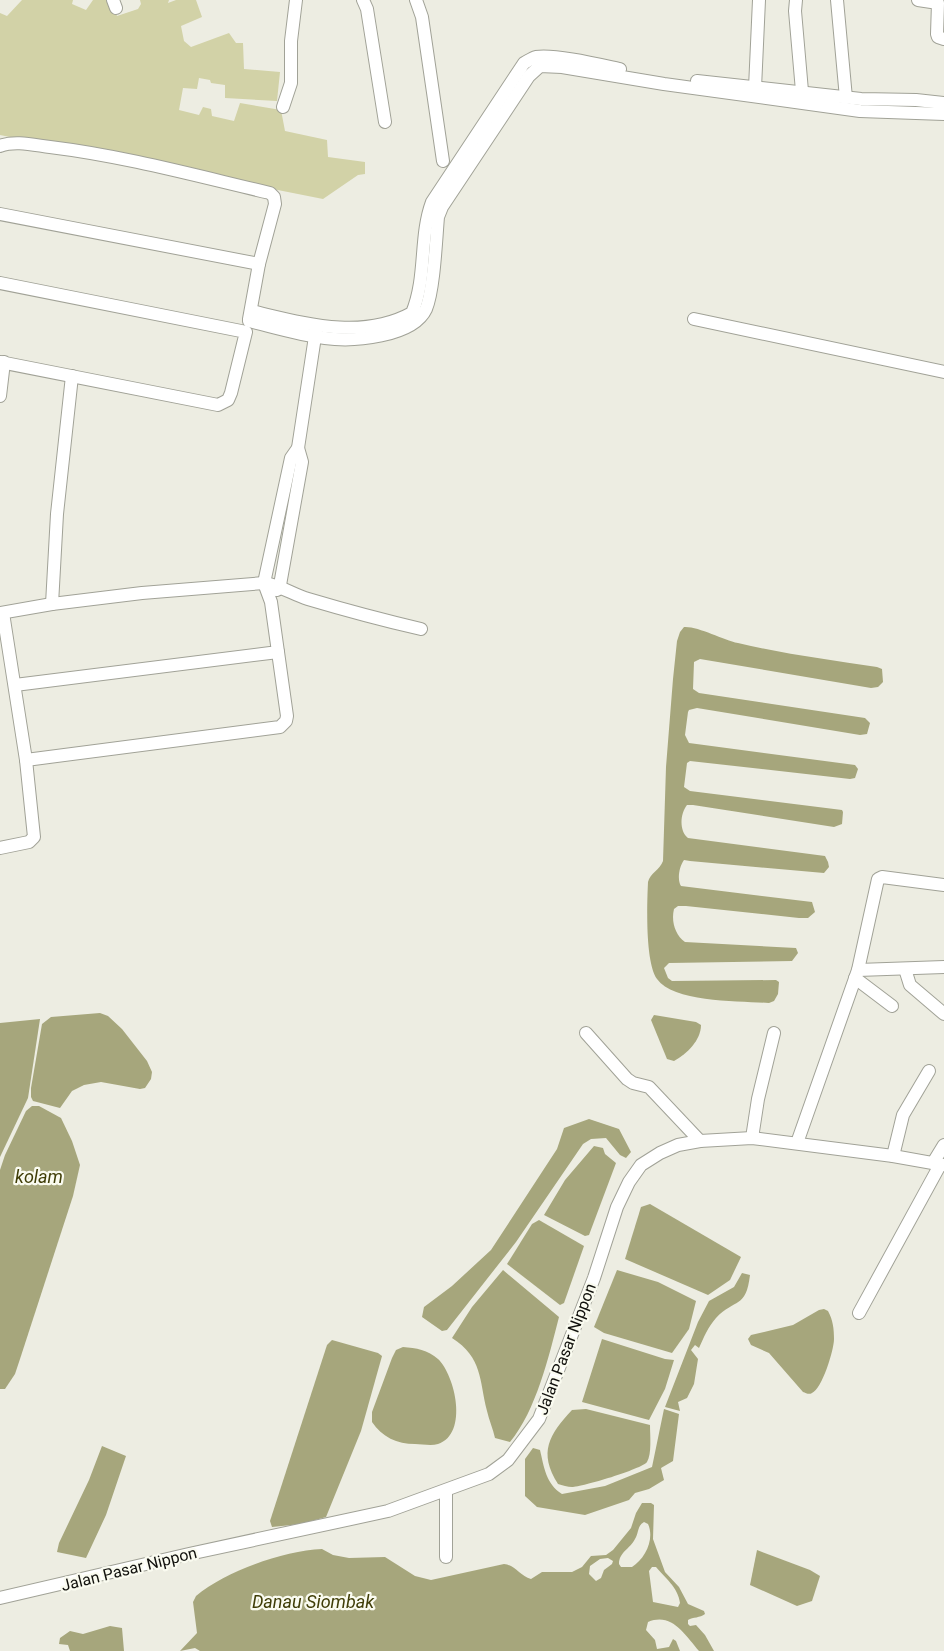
<svg xmlns="http://www.w3.org/2000/svg" width="944" height="1651" viewBox="0 0 944 1651" font-family="Roboto,sans-serif">
<rect width="100%" height="100%" fill="#edede2"/>
<!-- green -->
<path fill="#d2d2a7" d="M 22,0 L 73,0 L 72,4 L 86,10 L 93,0 L 111,0 L 117,16 L 138,9 L 141,4 L 140,0 L 169,0 L 168,3 L 176,0 L 196,0 L 202,17 L 181,26 L 184,41 L 191,47 L 229,33 L 236,43 L 243,43 L 244,69 L 280,72 L 277,101 L 225,98 L 225,85 L 211,83 L 210,80 L 199,78 L 197,89 L 183,88 L 179,110 L 199,115 L 203,107 L 211,109 L 212,116 L 234,121 L 240,103 L 281,110 L 285,131 L 327,140 L 328,157 L 365,162 L 365,174 L 358,175 L 323,199 L 0,135 L 0,13 L 7,16 Z"/>
<!-- water -->
<g fill="#a6a67c" fill-rule="evenodd">
<path d="M 684,627 C 698,626 723,640 738,643 C 784,654 830,660 877,667 L 882,669 L 883,682 L 878,687 L 871,688 L 700,659 L 694,662 L 693,689 L 699,693 L 865,718 L 870,723 L 867,734 L 860,735 L 697,708 L 689,710 L 688,712 L 685,735 L 689,743 L 855,765 L 858,769 L 855,778 L 850,779 L 690,761 L 687,763 L 684,787 L 690,791 L 842,810 L 843,812 L 842,824 L 834,827 L 693,805 L 687,805 C 680,814 679,831 688,838 L 825,856 L 828,862 L 829,867 L 824,873 L 690,861 L 684,860 C 679,867 677,880 681,886 L 812,902 L 815,912 L 808,918 L 799,918 L 686,906 L 678,906 L 674,909 C 671,921 675,935 685,942 L 796,948 L 798,953 L 792,961 L 669,963 L 664,968 L 668,978 L 672,981 L 776,980 L 779,982 L 778,994 L 774,1001 L 769,1003 C 741,1001 674,1003 657,979 C 645,962 647,904 648,882 C 650,873 660,870 663,861 L 666,767 L 673,679 L 677,641 L 680,632 Z"/>
<path d="M 100,1013 L 108,1016 L 122,1029 L 147,1061 L 152,1072 L 151,1079 L 145,1088 L 140,1089 L 101,1082 L 84,1085 L 72,1091 L 60,1108 L 33,1101 L 31,1097 L 31,1088 L 42,1024 L 51,1017 Z"/>
<path d="M 654,1015 L 696,1022 L 701,1025 C 701,1040 687,1054 674,1061 L 667,1059 L 651,1020 Z"/>
<path d="M 40,1019 L 28,1098 L 0,1157 L 0,1023 Z"/>
<path d="M 32,1106 L 39,1106 L 61,1118 L 72,1141 L 80,1165 L 73,1196 L 20,1359 L 15,1374 L 5,1389 L 0,1389 L 0,1170 L 5,1155 L 26,1111 Z"/>
<path d="M 589,1119 L 619,1129 L 631,1152 L 626,1158 L 620,1155 L 606,1138 L 591,1139 L 583,1144 L 516,1242 L 447,1330 L 442,1331 L 422,1317 L 424,1307 L 452,1286 L 491,1250 L 557,1149 L 564,1128 Z"/>
<path d="M 594,1146 L 603,1148 L 605,1154 L 616,1163 L 589,1235 L 585,1236 L 544,1215 L 565,1180 Z"/>
<path d="M 650,1204 L 741,1257 L 730,1280 L 708,1295 L 625,1259 L 641,1207 Z"/>
<path d="M 539,1220 L 584,1246 L 564,1303 L 560,1305 L 507,1264 L 532,1224 Z"/>
<path d="M 503,1270 L 559,1317 C 549,1356 536,1411 510,1442 L 495,1438 C 493,1429 489,1420 487,1411 C 479,1380 483,1358 452,1338 L 472,1307 Z"/>
<path d="M 617,1270 L 658,1282 L 696,1301 L 689,1329 L 672,1353 L 604,1333 L 594,1327 Z"/>
<path d="M 742,1273 L 750,1275 C 746,1309 735,1298 716,1318 C 708,1327 704,1337 699,1348 L 695,1345 L 691,1350 L 698,1359 L 694,1384 L 687,1398 L 678,1402 L 680,1411 L 665,1407 L 698,1322 L 709,1301 L 734,1287 Z"/>
<path d="M 824,1309 L 828,1311 C 833,1320 834,1329 834,1339 C 834,1350 822,1389 812,1393 C 809,1395 806,1393 803,1392 L 769,1353 L 751,1345 L 748,1339 L 751,1335 L 793,1325 L 819,1310 Z"/>
<path d="M 602,1339 L 665,1359 L 674,1360 L 665,1389 L 649,1420 L 582,1402 Z"/>
<path d="M 332,1340 L 378,1353 L 382,1356 L 361,1431 L 326,1517 L 301,1524 L 272,1527 L 270,1521 L 327,1345 Z"/>
<path d="M 403,1347 C 416,1348 428,1350 438,1359 C 455,1375 469,1434 438,1444 C 431,1446 422,1444 415,1444 C 397,1444 382,1437 372,1422 L 372,1412 L 392,1358 L 396,1350 Z"/>
<path d="M 586,1409 L 650,1425 C 650,1435 652,1454 647,1462 C 642,1469 582,1487 572,1487 C 568,1487 562,1485 558,1484 C 538,1452 549,1435 572,1410 Z"/>
<path d="M 664,1409 L 679,1414 L 673,1461 L 661,1468 L 664,1480 L 649,1489 L 635,1493 L 629,1500 L 585,1515 L 537,1507 L 525,1496 L 525,1459 L 533,1448 L 540,1450 C 544,1467 546,1484 562,1494 L 605,1486 L 652,1467 Z"/>
<path d="M 102,1446 L 126,1456 L 106,1515 L 86,1558 L 57,1552 L 59,1543 L 89,1480 Z"/>
<path d="M 642,1503 L 651,1503 L 654,1505 L 653,1539 L 665,1572 L 679,1587 L 688,1604 L 704,1611 L 705,1614 C 700,1618 693,1617 688,1620 L 688,1624 L 690,1626 L 696,1625 L 705,1635 L 714,1651 L 699,1651 C 685,1635 672,1612 648,1622 L 646,1630 L 655,1640 L 657,1649 L 669,1647 L 673,1639 L 676,1641 L 680,1651 L 200,1651 L 195,1648 L 180,1651 L 197,1633 L 193,1602 L 196,1596 C 226,1571 283,1551 322,1549 L 333,1555 L 349,1558 L 385,1557 L 415,1576 L 431,1580 L 504,1564 C 515,1565 520,1576 531,1579 L 542,1572 L 572,1572 L 582,1567 L 591,1556 L 606,1555 L 613,1550 L 631,1528 L 636,1513 ZM 644,1522 L 648,1524 C 655,1539 645,1559 632,1567 L 621,1567 L 619,1564 C 619,1552 630,1549 635,1539 C 639,1533 637,1526 644,1522 ZM 608,1558 L 613,1561 L 612,1564 L 604,1570 L 601,1578 L 596,1581 L 589,1574 L 590,1566 L 600,1559 ZM 652,1567 L 656,1567 C 665,1578 678,1587 680,1603 L 678,1607 L 653,1602 L 649,1571 Z"/>
<path d="M 757,1550 L 810,1570 L 820,1576 L 812,1601 L 797,1606 L 750,1585 Z"/>
<path d="M 110,1626 L 122,1628 L 124,1651 L 70,1651 L 68,1645 L 59,1644 L 60,1638 L 70,1631 L 83,1634 Z"/>
</g>
<g fill="none" stroke-linecap="round" stroke-linejoin="round">
<!-- minor casing -->
<g stroke="#a1a297" stroke-width="14">
<g id="minor">
<path d="M 113,0 L 116,8"/>
<path d="M 363,0 L 367,9 L 385,122"/>
<path d="M 416,0 L 422,17 L 443,161"/>
<path d="M 796,0 L 795,11 L 802,91"/>
<path d="M 837,0 L 846,98"/>
<path d="M 918,0 L 938,3 L 937,34 L 938,37 L 944,39"/>
<path d="M 697,81 L 861,99 L 916,100 L 944,103"/>
<path d="M 755,88 L 759,0"/>
<path d="M 283,107 L 291,83 L 291,41 L 296,0"/>
<path d="M 0,146 C 15,140 34,145 50,147 C 124,156 197,176 270,193 L 274,197 L 275,204 L 259,264"/>
<path d="M 0,214 L 259,264 L 249,319"/>
<path d="M 0,283 L 246,332 L 231,393 L 228,400 L 218,405 L 0,362"/>
<path d="M 251,311 C 303,323 361,341 412,313 C 427,277 419,237 432,202 L 524,63 C 528,61 532,58 536,57 C 555,54 601,65 620,69"/>
<path d="M 694,319 L 944,372"/>
<path d="M 249,321 C 274,327 300,335 325,338 C 353,342 413,337 426,309 C 434,290 436,240 438,217 L 442,207 L 529,76 L 540,66 L 562,67 L 664,84 L 860,111 L 944,114"/>
<path d="M 0,396 L 4,362"/>
<path d="M 277,590 L 280,585 L 302,462 L 298,448"/>
<path d="M 52,604 L 57,514 L 72,376"/>
<path d="M 0,613 L 52,604 L 142,593 L 264,583 C 282,586 292,594 308,599 C 345,610 382,620 421,629"/>
<path d="M 15,685 L 278,652 L 271,602 L 264,583 L 291,458 L 298,448 L 316,330"/>
<path d="M 26,760 L 280,727 L 286,721 L 287,716 L 278,652"/>
<path d="M 0,848 L 29,842 L 34,837 L 26,760 L 3,613"/>
<path d="M 905,969 L 910,985 L 944,1014"/>
<path d="M 858,970 L 944,967"/>
<path d="M 855,978 L 892,1006"/>
<path d="M 586,1033 L 627,1079 L 633,1083 L 649,1087 L 700,1141"/>
<path d="M 752,1138 L 758,1099 L 774,1033"/>
<path d="M 797,1143 L 858,970 L 878,879 L 882,877 L 944,885"/>
<path d="M 893,1156 L 903,1115 L 929,1071"/>
<path d="M 933,1163 L 944,1145"/>
<path d="M 859,1313 L 940,1165"/>
<path d="M 446,1491 L 446,1557"/>
<path d="M 0,1598 L 189,1554 L 388,1511 L 489,1474 L 508,1460 L 539,1419 L 594,1278 L 617,1207 L 629,1182 L 641,1165 L 660,1153 L 678,1145 L 700,1141 L 752,1138 L 893,1156 L 944,1165"/>
</g>
</g>
<!-- minor -->
<use href="#minor" stroke="#fff" stroke-width="12"/>
</g>
<g text-anchor="middle" dominant-baseline="central" stroke-width="4.5" stroke-linejoin="round" paint-order="stroke">
<!-- street labels -->
<g font-size="16" fill="#11110d" stroke="#fafbf0">
<text transform="translate(566 1349) rotate(-69)">Jalan Pasar Nippon</text>
<text transform="translate(129 1569) rotate(-14)">Jalan Pasar Nippon</text>
</g>
<!-- water labels -->
<g font-size="18" font-style="italic" fill="#3f3d07" stroke="#fafbf0">
<text x="39" y="1176">kolam</text>
<text x="313" y="1601">Danau Siombak</text>
</g>
</g>
</svg>
